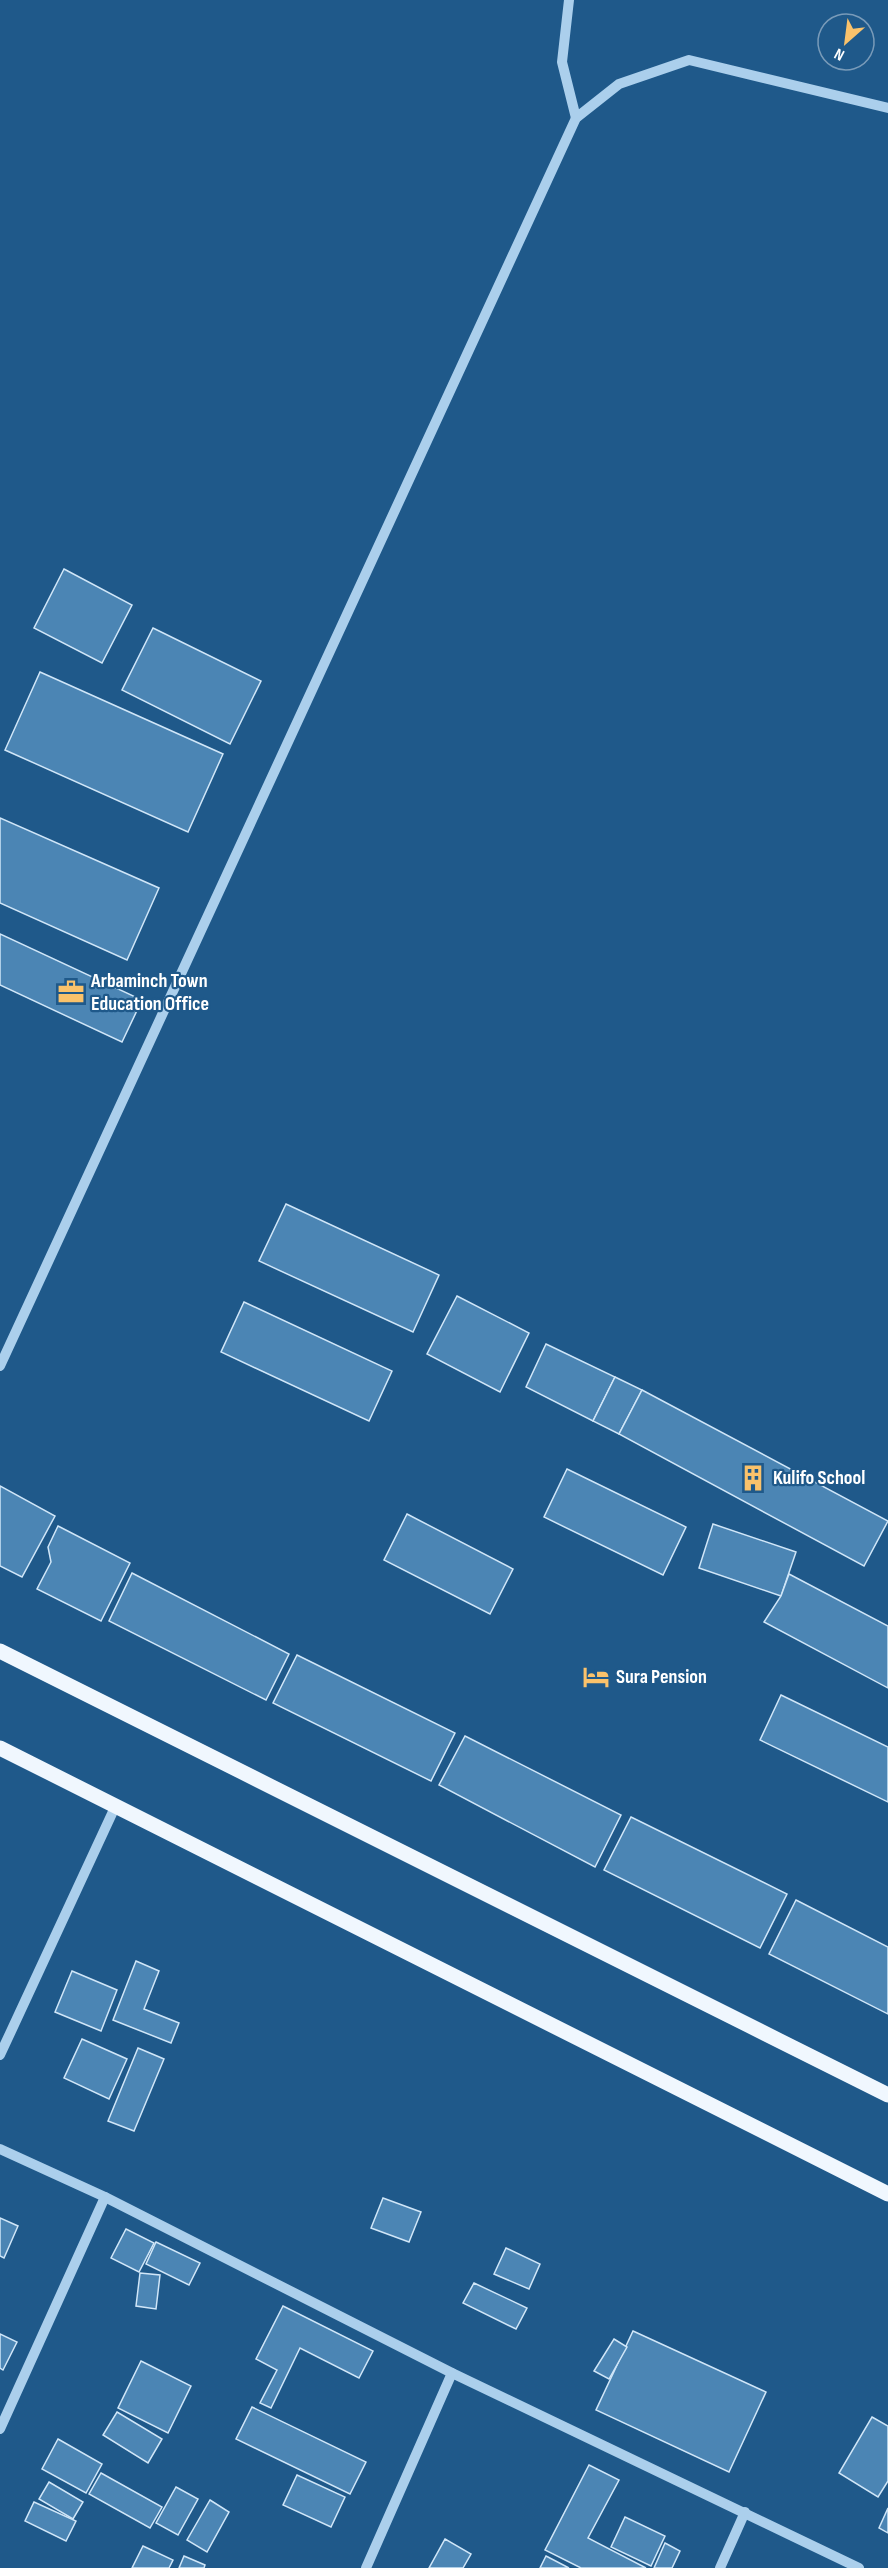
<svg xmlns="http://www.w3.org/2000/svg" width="888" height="2568" viewBox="0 0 888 2568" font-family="'Sofia Sans Condensed',sans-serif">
<rect width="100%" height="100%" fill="#1f598a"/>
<!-- building -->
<g fill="#4b85b4" stroke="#d0e6f8" stroke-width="1.5">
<path d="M 64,569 L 132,605 L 102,663 L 34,628 Z"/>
<path d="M 153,628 L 261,681 L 230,744 L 122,690 Z"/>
<path d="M 40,672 L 223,754 L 188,832 L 5,750 Z"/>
<path d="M 0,818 L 159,888 L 127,960 L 0,903 Z"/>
<path d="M 0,934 L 142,1000 L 122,1042 L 0,985 Z"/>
<path d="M 286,1204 L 439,1275 L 413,1332 L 259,1261 Z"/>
<path d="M 457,1296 L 529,1333 L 500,1392 L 427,1354 Z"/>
<path d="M 244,1302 L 392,1371 L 369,1421 L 221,1352 Z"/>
<path d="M 546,1344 L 615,1377 L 593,1421 L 526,1387 Z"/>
<path d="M 615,1377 L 642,1390 L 619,1434 L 593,1421 Z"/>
<path d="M 642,1390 L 888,1521 L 864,1566 L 619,1434 Z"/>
<path d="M 567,1469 L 686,1527 L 663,1575 L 544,1517 Z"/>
<path d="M 0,1486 L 55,1516 L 22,1577 L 0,1566 Z"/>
<path d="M 407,1514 L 513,1569 L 490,1614 L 384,1560 Z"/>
<path d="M 713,1524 L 796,1552 L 781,1596 L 699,1568 Z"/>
<path d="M 58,1526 L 130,1563 L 101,1621 L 37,1589 L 51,1562 L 48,1547 Z"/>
<path d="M 132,1573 L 289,1654 L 266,1700 L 109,1621 Z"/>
<path d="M 789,1574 L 888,1626 L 888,1688 L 764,1622 L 781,1596 Z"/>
<path d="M 297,1655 L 455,1733 L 431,1781 L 273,1703 Z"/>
<path d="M 781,1695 L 888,1747 L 888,1802 L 760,1740 Z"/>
<path d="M 465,1736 L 621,1815 L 595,1867 L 439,1785 Z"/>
<path d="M 631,1817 L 787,1894 L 760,1948 L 604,1870 Z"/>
<path d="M 796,1900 L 888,1947 L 888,2014 L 769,1954 Z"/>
<path d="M 136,1961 L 159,1971 L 144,2009 L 179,2023 L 171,2043 L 113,2020 Z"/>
<path d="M 72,1971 L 117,1990 L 101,2031 L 55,2012 Z"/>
<path d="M 82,2039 L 127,2059 L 109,2099 L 64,2078 Z"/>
<path d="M 138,2048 L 164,2059 L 134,2131 L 108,2121 Z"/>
<path d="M 383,2198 L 421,2212 L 409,2242 L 371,2228 Z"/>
<path d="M 0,2218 L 18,2226 L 4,2258 L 0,2256 Z"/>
<path d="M 126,2229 L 154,2243 L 139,2272 L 111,2258 Z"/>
<path d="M 156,2242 L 200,2263 L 189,2285 L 146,2264 Z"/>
<path d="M 506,2248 L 540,2264 L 529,2289 L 494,2274 Z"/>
<path d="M 140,2273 L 160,2275 L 156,2309 L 136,2306 Z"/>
<path d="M 474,2283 L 527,2308 L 516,2329 L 463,2303 Z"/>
<path d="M 283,2306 L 373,2351 L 359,2378 L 300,2348 L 271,2408 L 260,2403 L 277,2370 L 256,2359 Z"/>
<path d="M 633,2331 L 766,2392 L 729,2472 L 596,2410 Z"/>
<path d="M 0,2334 L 17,2342 L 3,2370 L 0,2368 Z"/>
<path d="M 614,2339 L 627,2347 L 609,2379 L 594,2371 Z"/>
<path d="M 141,2361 L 191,2386 L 168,2433 L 118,2408 Z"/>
<path d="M 252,2407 L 366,2462 L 350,2494 L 236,2439 Z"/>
<path d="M 117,2412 L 162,2439 L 148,2463 L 103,2435 Z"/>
<path d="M 872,2417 L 888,2426 L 888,2481 L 878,2497 L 839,2473 Z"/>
<path d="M 58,2439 L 102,2464 L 86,2493 L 42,2469 Z"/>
<path d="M 589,2465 L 619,2480 L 588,2538 L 646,2568 L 581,2568 L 545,2550 Z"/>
<path d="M 101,2473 L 162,2507 L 150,2528 L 89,2494 Z"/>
<path d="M 297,2475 L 345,2497 L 331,2527 L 283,2505 Z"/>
<path d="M 49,2482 L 83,2502 L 73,2519 L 39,2499 Z"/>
<path d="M 176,2487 L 198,2499 L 178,2535 L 156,2523 Z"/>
<path d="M 210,2500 L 229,2512 L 207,2552 L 187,2540 Z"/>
<path d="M 34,2502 L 76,2521 L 66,2541 L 25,2521 Z"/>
<path d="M 888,2508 L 888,2533 L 879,2528 Z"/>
<path d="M 625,2517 L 665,2536 L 651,2566 L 611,2547 Z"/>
<path d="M 445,2539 L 471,2554 L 463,2568 L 429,2568 Z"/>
<path d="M 665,2543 L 680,2551 L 672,2568 L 654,2568 Z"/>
<path d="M 143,2546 L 173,2560 L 169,2568 L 132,2568 Z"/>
<path d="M 184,2556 L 205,2565 L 204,2568 L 179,2568 Z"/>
<path d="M 546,2556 L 569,2568 L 540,2568 Z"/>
</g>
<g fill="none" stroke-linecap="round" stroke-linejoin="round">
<!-- minor -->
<g stroke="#abcfec" stroke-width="10">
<path d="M 569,0 L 562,62 L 576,118"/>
<path d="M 0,1366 L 576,118 L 619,84 L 689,60 L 888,108"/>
<path d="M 0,2055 L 116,1805"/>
<path d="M 0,2149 L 105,2197 L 452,2373 L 859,2568"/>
<path d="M 0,2429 L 105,2197"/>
<path d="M 366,2568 L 452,2373"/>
<path d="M 720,2568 L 745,2512"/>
</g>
<!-- major -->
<g stroke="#f0f7fe" stroke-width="15">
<path d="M 0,1651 L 888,2095"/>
<path d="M 0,1748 L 888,2194"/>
</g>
</g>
<!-- icons -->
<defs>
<g id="office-bare" transform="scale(2.07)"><path d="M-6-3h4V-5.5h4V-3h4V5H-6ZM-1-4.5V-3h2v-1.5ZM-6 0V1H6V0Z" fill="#fac26b" stroke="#1f598a" stroke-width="2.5" paint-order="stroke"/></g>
<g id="building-bare" transform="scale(2.07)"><path d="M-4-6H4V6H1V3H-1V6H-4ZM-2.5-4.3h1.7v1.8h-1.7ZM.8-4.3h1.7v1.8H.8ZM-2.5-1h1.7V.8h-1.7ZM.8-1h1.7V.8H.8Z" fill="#fac26b" stroke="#1f598a" stroke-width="2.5" paint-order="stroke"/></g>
<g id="hotel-bare" transform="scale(2.07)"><path d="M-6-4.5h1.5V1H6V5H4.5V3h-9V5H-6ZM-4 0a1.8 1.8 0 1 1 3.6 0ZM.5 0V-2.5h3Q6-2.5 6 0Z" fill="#fac26b" stroke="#1f598a" stroke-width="2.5" paint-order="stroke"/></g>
</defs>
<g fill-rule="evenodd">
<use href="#office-bare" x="71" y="992"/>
<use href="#building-bare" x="753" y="1478"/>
<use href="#hotel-bare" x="596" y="1677"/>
</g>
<g text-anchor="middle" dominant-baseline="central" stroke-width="4.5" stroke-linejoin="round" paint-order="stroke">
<!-- poi labels -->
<g font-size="20" font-weight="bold" fill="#fff" stroke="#1f598a" text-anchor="start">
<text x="91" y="981">Arbaminch Town<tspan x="91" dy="23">Education Office</tspan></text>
<text x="773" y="1478">Kulifo School</text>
<text x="616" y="1677">Sura Pension</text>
</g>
</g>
<!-- north arrow -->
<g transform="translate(846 42) rotate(208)"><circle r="28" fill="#1f598a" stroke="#799bb9" stroke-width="1.5"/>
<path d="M0-4.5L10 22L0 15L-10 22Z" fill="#fac26b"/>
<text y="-9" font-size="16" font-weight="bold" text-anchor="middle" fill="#ffffff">N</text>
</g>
</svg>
